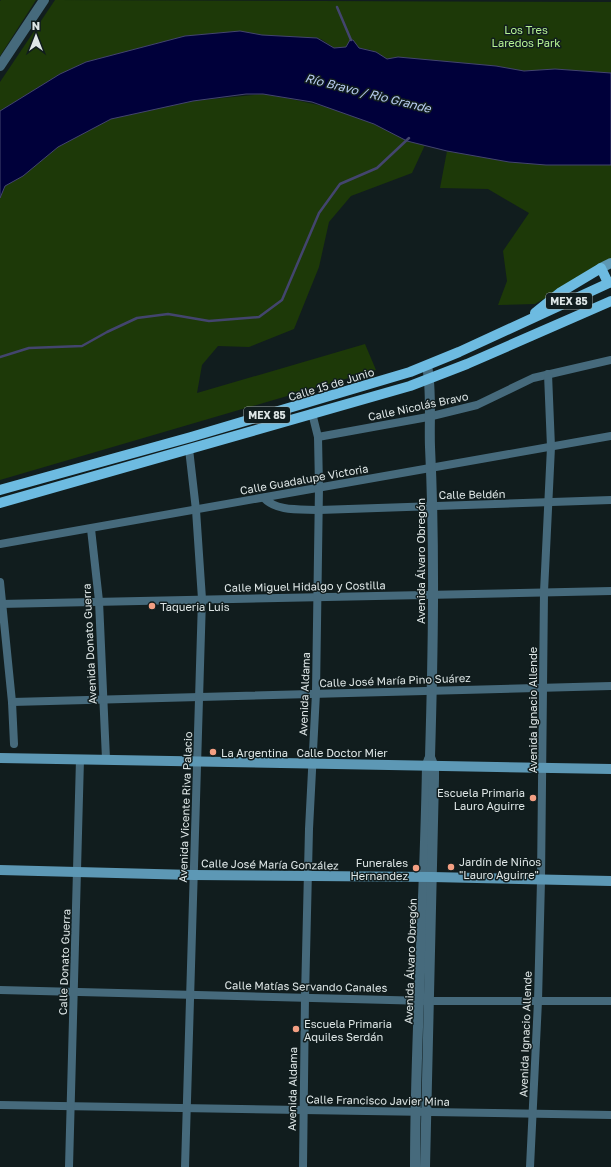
<svg xmlns="http://www.w3.org/2000/svg" width="611" height="1167" viewBox="0 0 611 1167" font-family="'Golos Text',sans-serif">
<rect width="100%" height="100%" fill="#111d1e"/>
<!-- green -->
<g fill="#1d3908">
<path d="M 1,0 L 36,0 L 0,56 L 0,1 Z"/>
<path d="M 55,0 L 611,2 L 611,73 L 555,69 L 524,71 L 496,66 L 398,57 L 390,59 L 384,58 L 371,50 L 359,48 L 352,39 L 346,47 L 334,48 L 321,39 L 262,35 L 240,31 L 185,36 L 86,62 L 60,74 L 0,111 L 0,82 Z"/>
<path d="M 263,94 C 293,99 323,105 352,115 C 377,124 399,139 425,145 L 412,173 L 351,196 L 329,222 L 319,267 L 294,329 L 249,347 L 218,346 L 202,365 L 197,393 L 365,344 L 376,370 L 0,480 L 0,198 L 5,186 L 23,176 L 58,147 L 111,119 L 193,101 Z"/>
<path d="M 447,151 L 509,162 L 546,165 L 611,165 L 611,259 L 535,304 L 498,305 L 507,281 L 503,251 L 529,213 L 488,189 L 440,188 Z"/>
</g>
<!-- water -->
<path fill="#00003a" stroke="#43456e" d="M 240,31 L 262,35 L 317,38 L 334,48 L 346,47 L 350,40 L 353,40 L 359,48 L 376,52 L 387,59 L 398,57 L 496,66 L 524,71 L 555,69 L 611,73 L 611,165 L 546,165 L 509,162 L 447,151 L 407,141 L 374,124 L 312,102 L 263,94 L 246,94 L 193,101 L 111,119 L 58,147 L 23,176 L 5,186 L 0,198 L 0,111 L 60,74 L 86,62 L 185,36 Z"/>
<g fill="none" stroke-linecap="round" stroke-linejoin="round">
<!-- stream -->
<g stroke="#43456e" stroke-width="2.5">
<path d="M 337,7 L 351,40"/>
<path d="M 0,357 L 29,348 L 82,346 L 107,332 L 137,318 L 168,314 L 209,321 L 259,317 L 282,300 L 319,213 L 340,184 L 377,168 L 409,138"/>
</g>
<!-- minor -->
<g stroke="#466a7c" stroke-width="8">
<path d="M 318,437 L 428,417 L 477,405 L 533,378 L 611,360"/>
<path d="M 264,498 C 277,512 301,509 319,510 L 611,500"/>
<path d="M 91,529 L 99,601 L 106,759"/>
<path d="M 0,544 L 611,436"/>
<path d="M 0,582 L 12,702 L 14,744"/>
<path d="M 0,604 L 611,591"/>
<path d="M 12,702 L 611,686"/>
<path d="M 0,990 L 428,1001 L 611,1001"/>
<path d="M 0,1105 L 611,1115"/>
<path d="M 69,1167 L 80,759"/>
<path d="M 185,1167 L 202,599 L 196,510 L 189,449"/>
<path d="M 303,1167 L 305,997 L 309,829 L 316,693 L 319,487 L 318,437 L 312,413"/>
<path d="M 530,1167 L 538,1001 L 541,880 L 544,592 L 551,447 L 548,374"/>
</g>
<!-- tertiary -->
<g stroke="#466a7c" stroke-width="10">
<path d="M 0,66 L 44,0"/>
<path d="M 415,1167 C 415,1033 425,899 427,765 L 429,759"/>
<path d="M 425,1167 L 434,779 L 434,767 L 430,757 C 433,654 435,550 430,447 C 429,422 432,390 427,366"/>
</g>
<!-- secondary -->
<g stroke="#5d98b5" stroke-width="10">
<path d="M 601,268 L 611,263"/>
<path d="M 0,758 L 611,769"/>
<path d="M 0,870 L 193,875 L 432,877 L 611,881"/>
</g>
<!-- primary -->
<g stroke="#6dbbe1" stroke-width="10">
<path d="M 535,313 L 561,292 L 601,268 L 608,283"/>
<path d="M 0,490 L 191,437 L 410,372 L 459,352 L 611,282"/>
<path d="M 0,503 L 410,386 L 467,364 L 611,301"/>
</g>
</g>
<!-- markers -->
<g fill="#f39f83" stroke="#111d1e" stroke-width="1.5">
<circle cx="152" cy="606" r="4"/>
<circle cx="213" cy="752" r="4"/>
<circle cx="533" cy="798" r="4"/>
<circle cx="451" cy="867" r="4"/>
<circle cx="416" cy="868" r="4"/>
<circle cx="296" cy="1029" r="4"/>
</g>
<g text-anchor="middle" dominant-baseline="central" stroke-width="3" stroke-linejoin="round" paint-order="stroke">
<!-- shield labels -->
<g fill="#111d1e" stroke="#a0aaaa" stroke-width="1">
<rect x="546" y="293" width="46" height="16" rx="3"/>
<rect x="244" y="407" width="46" height="16" rx="3"/>
</g>
<g font-size="10" font-weight="bold" fill="#dee6e6">
<text x="569" y="301">MEX 85</text>
<text x="267" y="415">MEX 85</text>
</g>
<!-- park labels -->
<g font-size="11" fill="#b5f393" stroke="#111d1e">
<text x="526" y="29">Los Tres<tspan x="526" dy="13">Laredos Park</tspan></text>
</g>
<!-- street labels -->
<g font-size="11" fill="#dee6e6" stroke="#111d1e">
<text transform="translate(331 384) rotate(-17)">Calle 15 de Junio</text>
<text transform="translate(418 406) rotate(-12)">Calle Nicolás Bravo</text>
<text transform="translate(304 479) rotate(-10)">Calle Guadalupe Victoria</text>
<text transform="translate(472 494) rotate(-1)">Calle Beldén</text>
<text transform="translate(420 561) rotate(-90)">Avenida Álvaro Obregón</text>
<text transform="translate(305 586) rotate(-1)">Calle Miguel Hidalgo y Costilla</text>
<text transform="translate(89 644) rotate(-93)">Avenida Donato Guerra</text>
<text transform="translate(395 680) rotate(-2)">Calle José María Pino Suárez</text>
<text transform="translate(304 694) rotate(-88)">Avenida Aldama</text>
<text transform="translate(532 710) rotate(-90)">Avenida Ignacio Allende</text>
<text x="342" y="752">Calle Doctor Mier</text>
<text transform="translate(185 807) rotate(-88)">Avenida Vicente Riva Palacio</text>
<text transform="translate(270 864) rotate(1)">Calle José María González</text>
<text transform="translate(410 961) rotate(-88)">Avenida Álvaro Obregón</text>
<text transform="translate(64 962) rotate(-88)">Calle Donato Guerra</text>
<text transform="translate(306 986) rotate(1)">Calle Matías Servando Canales</text>
<text transform="translate(525 1034) rotate(-88)">Avenida Ignacio Allende</text>
<text transform="translate(292 1089) rotate(-89)">Avenida Aldama</text>
<text transform="translate(378 1100) rotate(1)">Calle Francisco Javier Mina</text>
</g>
<!-- poi labels -->
<g font-size="11" fill="#dee6e6" stroke="#111d1e" text-anchor="start">
<text x="160" y="606">Taqueria Luis</text>
<text x="221" y="752">La Argentina</text>
<text x="525" y="792" text-anchor="end">Escuela Primaria<tspan x="525" dy="13">Lauro Aguirre</tspan></text>
<text x="459" y="861">Jardín de Niños<tspan x="459" dy="13">"Lauro Aguirre"</tspan></text>
<text x="408" y="862" text-anchor="end">Funerales<tspan x="408" dy="13">Hernandez</tspan></text>
<text x="304" y="1023">Escuela Primaria<tspan x="304" dy="13">Aquiles Serdán</tspan></text>
</g>
<!-- water labels -->
<g font-size="12" font-style="italic" fill="#b8ccf1" stroke="#111d1e">
<text transform="translate(368 93) rotate(14)">Río Bravo / Rio Grande</text>
</g>
</g>
<!-- north arrow -->
<g transform="translate(36 36)" stroke="#111d1e" stroke-width="3" paint-order="stroke">
<path d="M0-3L7 15L0 10L-7 15Z" fill="#dee6e6"/>
<text y="-6" font-size="11" font-weight="bold" text-anchor="middle" fill="#dee6e6">N</text>
</g>
</svg>
